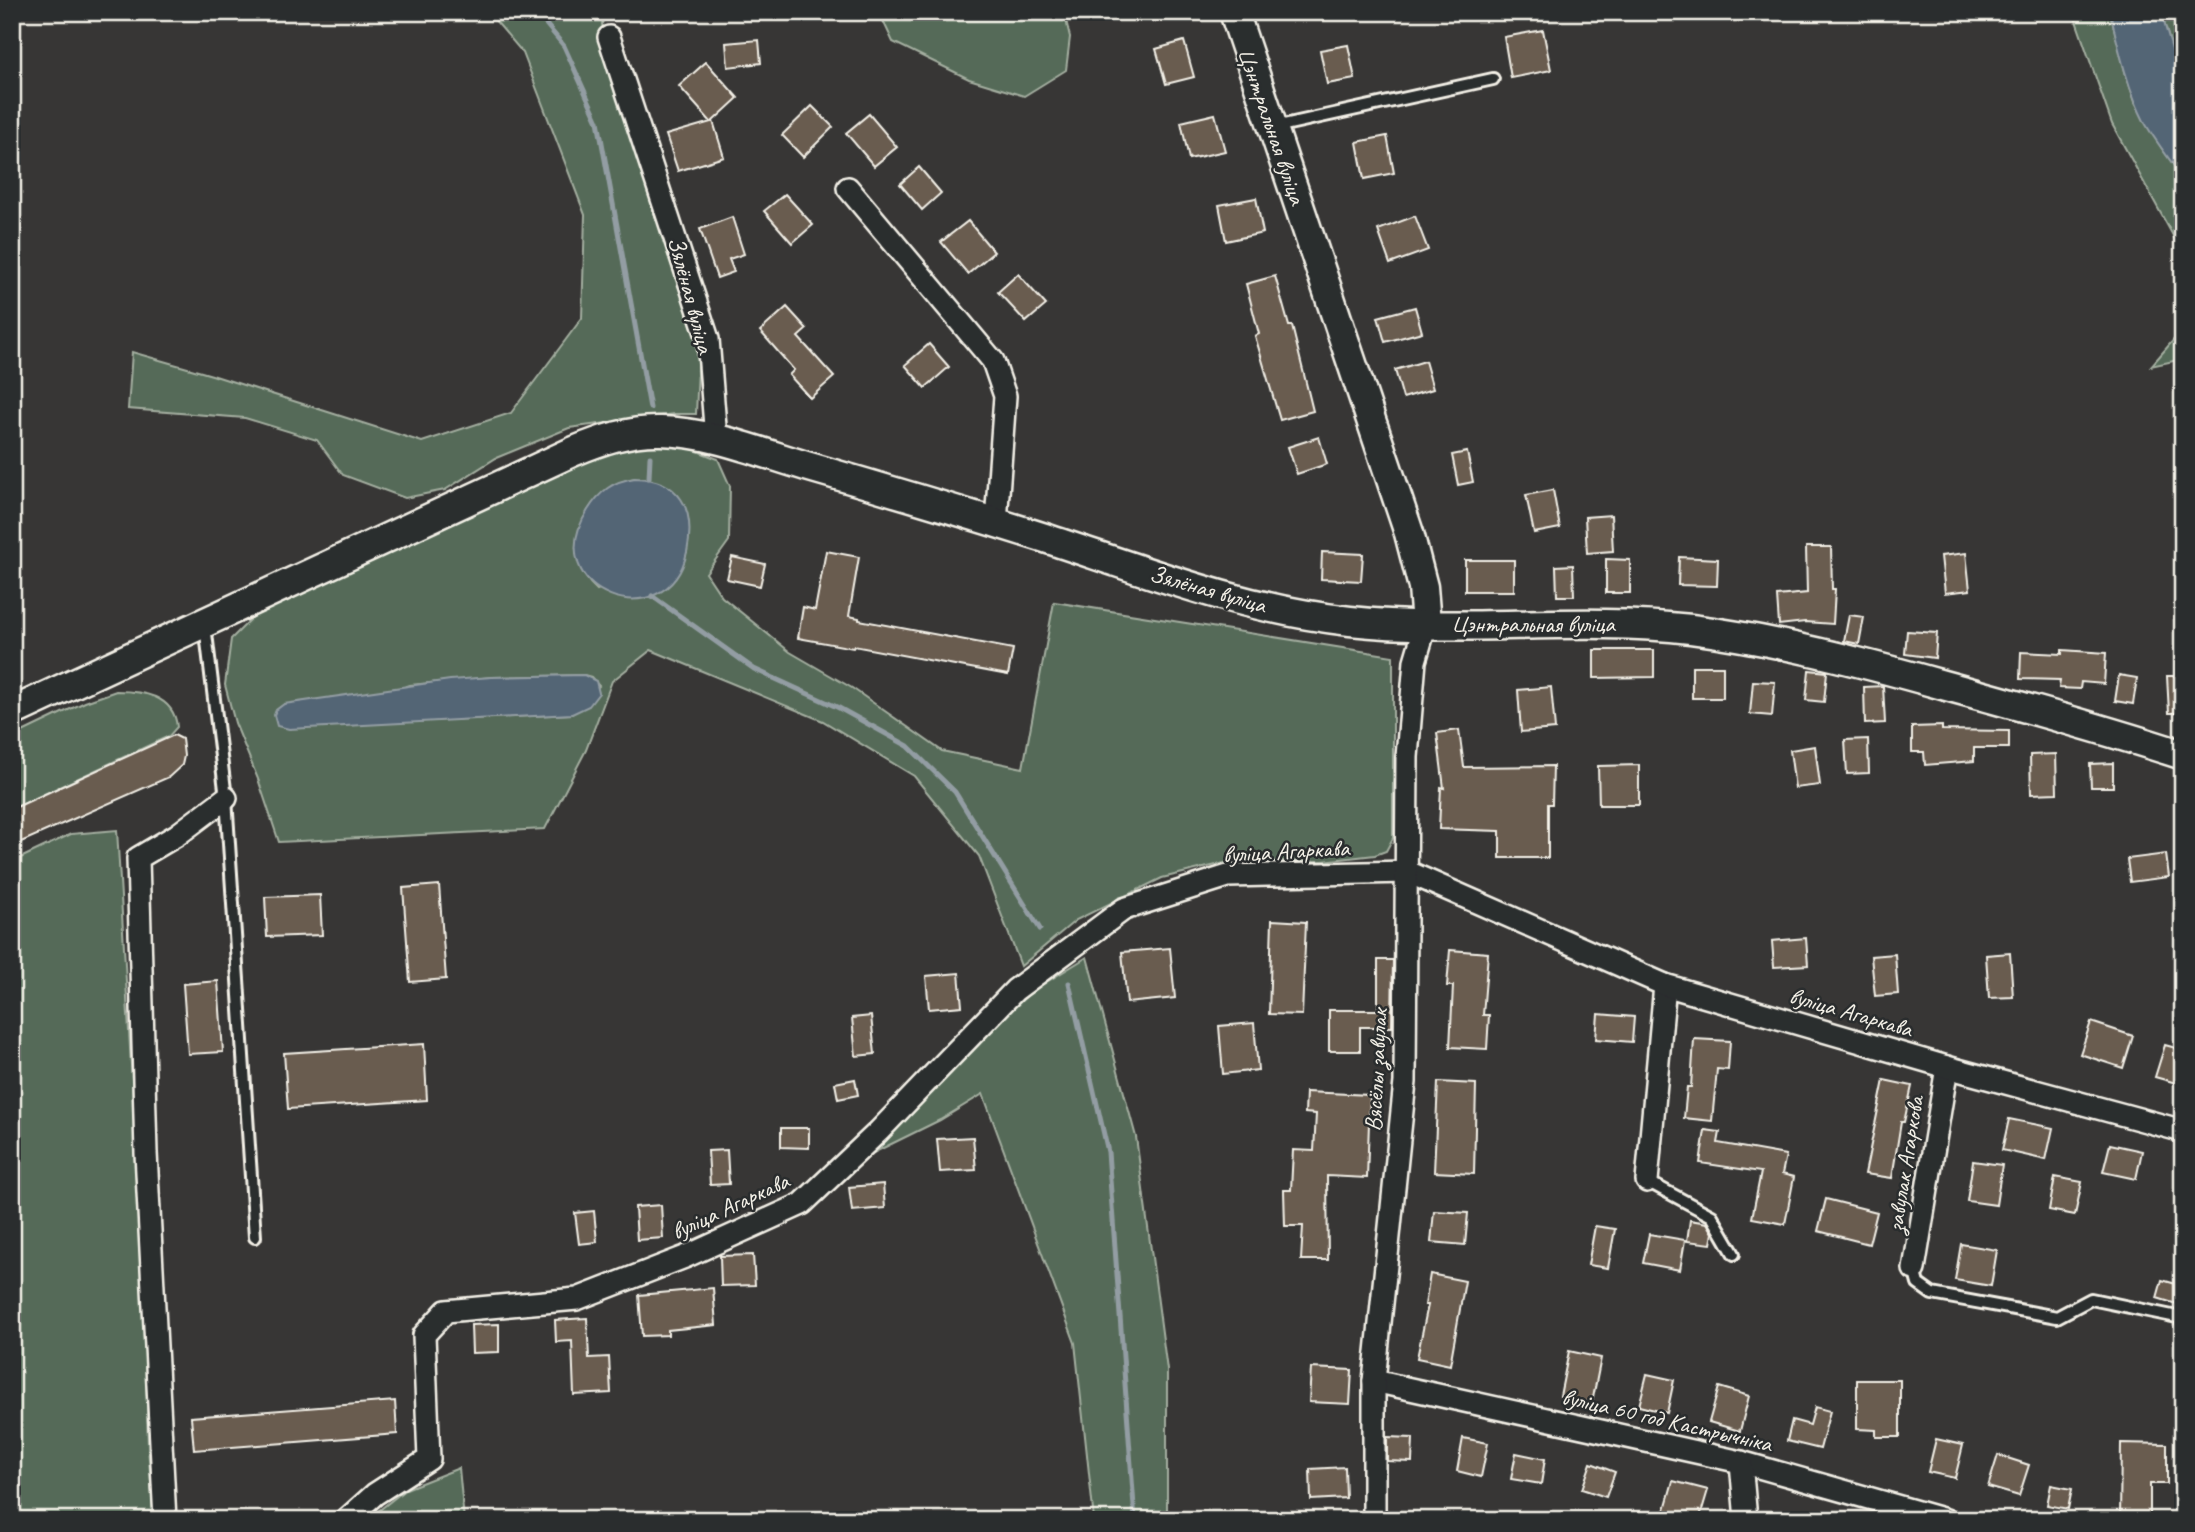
<svg xmlns="http://www.w3.org/2000/svg" width="2195" height="1532" viewBox="0 0 2195 1532" font-family="Caveat,sans-serif">
<rect width="100%" height="100%" fill="#373635"/>
<filter id="ink" filterUnits="userSpaceOnUse"><feTurbulence type="fractalNoise" baseFrequency=".0143" numOctaves="2"/><feDisplacementMap in="SourceGraphic" scale="14" xChannelSelector="R" yChannelSelector="G"/><feConvolveMatrix kernelMatrix="1 2 1 2 8 2 1 2 1" color-interpolation-filters="sRGB"/></filter>
<g filter="url(#ink)">
<!-- green -->
<g fill="#546b58" stroke="#a4aea0" stroke-width="2" fill-rule="evenodd">
<path d="M 488,12 L 605,12 L 602,24 L 644,180 L 694,317 L 699,346 L 696,414 L 674,414 L 569,428 L 496,458 L 445,490 L 405,498 L 343,475 L 317,440 L 245,418 L 128,409 L 132,352 L 212,375 L 422,442 L 511,413 L 582,318 L 585,215 L 523,53 Z"/>
<path d="M 879,12 L 1064,12 L 1070,37 L 1066,70 L 1024,96 L 969,79 L 893,42 Z"/>
<path d="M 2073,12 L 2110,12 L 2126,75 L 2135,102 L 2161,147 L 2183,178 L 2183,285 L 2177,243 L 2112,124 Z"/>
<path d="M 2161,12 L 2183,12 L 2183,87 Z"/>
<path d="M 2183,329 L 2183,359 L 2151,366 Z"/>
<path d="M 674,442 L 718,459 L 730,486 L 729,541 L 706,573 L 722,597 L 790,652 L 852,688 L 942,751 L 1023,768 L 1054,602 L 1393,656 L 1393,838 L 1386,851 L 1375,855 L 1323,861 L 1233,861 L 1162,878 L 1076,920 L 1021,966 L 979,856 L 914,776 L 823,721 L 651,650 L 612,681 L 586,750 L 545,829 L 279,842 L 258,779 L 235,723 L 225,685 L 231,639 L 269,601 L 608,449 ZM 635,478 L 686,510 L 688,538 L 687,552 L 597,590 C 556,554 585,486 635,478 ZM 584,675 L 591,677 L 599,686 L 572,714 L 283,728 L 410,685 L 492,677 Z"/>
<path d="M 116,691 C 142,691 174,695 177,727 L 169,736 L 12,809 L 12,737 L 85,702 Z"/>
<path d="M 117,830 L 144,1283 L 148,1447 L 154,1520 L 12,1520 L 12,862 L 71,834 Z"/>
<path d="M 1087,957 L 1136,1137 L 1167,1370 L 1167,1520 L 1094,1520 L 1075,1343 L 983,1094 L 940,1120 L 873,1153 L 926,1098 L 958,1061 L 1032,991 Z"/>
<path d="M 459,1468 L 464,1520 L 374,1520 L 372,1516 L 406,1489 Z"/>
</g>
<!-- water -->
<g fill="#536575" stroke="#939da3" stroke-width="2">
<path d="M 2110,12 L 2161,12 L 2183,87 L 2183,178 C 2170,160 2156,142 2145,123 C 2127,88 2119,50 2110,12 Z"/>
<path d="M 635,478 C 680,479 696,509 687,552 C 668,640 535,593 588,510 C 600,491 613,481 635,478 Z"/>
<path d="M 584,675 L 596,681 L 599,693 L 589,706 L 572,714 L 289,729 L 277,726 L 274,715 L 276,710 L 284,704 L 450,680 L 492,677 Z"/>
</g>
<g fill="none" stroke-linecap="round" stroke-linejoin="round">
<!-- stream -->
<g stroke="#939da3" stroke-width="5">
<path d="M 536,12 L 564,46 L 598,121 L 650,408"/>
<path d="M 649,478 L 650,457"/>
<path d="M 652,596 L 754,669 L 839,708 L 908,746 L 955,792 L 1040,929"/>
<path d="M 1069,983 L 1108,1152 L 1135,1520"/>
</g>
</g>
<!-- building -->
<g fill="#695b50" stroke="#f4f1e8" stroke-width="2">
<path d="M 1543,30 L 1551,70 L 1511,78 L 1504,37 Z"/>
<path d="M 759,40 L 761,63 L 728,67 L 726,43 Z"/>
<path d="M 1184,41 L 1194,77 L 1166,84 L 1156,49 Z"/>
<path d="M 1348,45 L 1355,79 L 1327,84 L 1320,50 Z"/>
<path d="M 706,62 L 738,98 L 713,121 L 724,157 L 678,171 L 666,135 L 711,122 L 679,86 Z"/>
<path d="M 812,106 L 833,127 L 803,157 L 782,135 Z"/>
<path d="M 869,114 L 897,147 L 874,166 L 846,133 Z"/>
<path d="M 1215,114 L 1225,151 L 1189,159 L 1181,122 Z"/>
<path d="M 1387,136 L 1394,173 L 1364,179 L 1357,142 Z"/>
<path d="M 919,167 L 941,193 L 922,210 L 900,184 Z"/>
<path d="M 785,194 L 813,225 L 792,243 L 764,211 Z"/>
<path d="M 1256,198 L 1263,233 L 1226,241 L 1219,205 Z"/>
<path d="M 1415,216 L 1428,250 L 1390,264 L 1378,230 Z"/>
<path d="M 732,217 L 744,254 L 729,259 L 734,272 L 717,278 L 700,229 Z"/>
<path d="M 968,221 L 994,252 L 968,274 L 941,242 Z"/>
<path d="M 1018,274 L 1046,305 L 1026,322 L 998,292 Z"/>
<path d="M 1275,276 L 1289,326 L 1292,326 L 1313,411 L 1280,420 L 1255,336 L 1259,334 L 1246,284 Z"/>
<path d="M 787,307 L 807,329 L 798,337 L 834,377 L 810,398 L 789,375 L 794,370 L 760,331 Z"/>
<path d="M 1415,307 L 1422,332 L 1385,342 L 1378,317 Z"/>
<path d="M 929,344 L 949,367 L 925,388 L 905,365 Z"/>
<path d="M 1425,361 L 1433,389 L 1403,398 L 1395,370 Z"/>
<path d="M 1319,437 L 1327,464 L 1297,474 L 1288,447 Z"/>
<path d="M 1467,452 L 1473,482 L 1458,485 L 1452,455 Z"/>
<path d="M 1553,490 L 1560,528 L 1534,533 L 1526,495 Z"/>
<path d="M 1611,515 L 1613,551 L 1587,553 L 1585,517 Z"/>
<path d="M 1806,547 L 1831,547 L 1832,589 L 1835,589 L 1833,624 L 1805,622 L 1779,625 L 1777,596 L 1807,593 Z"/>
<path d="M 826,551 L 859,557 L 849,616 L 859,618 L 859,620 L 1013,649 L 1008,675 L 854,646 L 853,648 L 798,638 L 803,607 L 815,610 Z"/>
<path d="M 1322,552 L 1363,554 L 1361,581 L 1321,579 Z"/>
<path d="M 1966,553 L 1970,590 L 1945,593 L 1941,556 Z"/>
<path d="M 732,557 L 765,564 L 760,586 L 727,579 Z"/>
<path d="M 1679,557 L 1718,559 L 1717,586 L 1678,585 Z"/>
<path d="M 1606,559 L 1630,560 L 1630,593 L 1606,593 Z"/>
<rect x="1465" y="560" width="49" height="31"/>
<path d="M 1573,565 L 1574,596 L 1557,596 L 1556,566 Z"/>
<path d="M 1849,615 L 1864,617 L 1859,644 L 1844,641 Z"/>
<path d="M 1907,631 L 1937,633 L 1935,658 L 1905,654 Z"/>
<path d="M 1594,650 L 1654,650 L 1654,677 L 1594,678 Z"/>
<path d="M 2062,650 L 2106,653 L 2104,684 L 2081,682 L 2080,689 L 2059,688 L 2060,680 L 2020,679 L 2021,652 L 2062,654 Z"/>
<rect x="1692" y="666" width="31" height="32"/>
<path d="M 1809,670 L 1827,672 L 1824,702 L 1806,700 Z"/>
<path d="M 2119,675 L 2137,678 L 2133,704 L 2115,701 Z"/>
<path d="M 2167,676 L 2183,676 L 2183,713 L 2169,713 Z"/>
<path d="M 1753,681 L 1775,682 L 1772,716 L 1750,714 Z"/>
<path d="M 1883,686 L 1885,723 L 1865,724 L 1864,687 Z"/>
<path d="M 1551,687 L 1555,729 L 1521,732 L 1518,690 Z"/>
<path d="M 1942,726 L 1942,730 L 2009,731 L 2009,748 L 1974,748 L 1974,761 L 1925,765 L 1924,752 L 1912,752 L 1912,727 Z"/>
<path d="M 1459,730 L 1464,767 L 1553,766 L 1552,804 L 1548,804 L 1548,858 L 1500,858 L 1500,831 L 1439,829 L 1441,787 L 1444,788 L 1437,733 Z"/>
<path d="M 174,735 L 182,739 L 184,756 L 182,765 L 169,777 L 12,846 L 12,809 Z"/>
<path d="M 1868,739 L 1869,773 L 1847,774 L 1845,740 Z"/>
<path d="M 1815,746 L 1820,785 L 1795,788 L 1790,750 Z"/>
<path d="M 2056,754 L 2057,793 L 2031,794 L 2030,755 Z"/>
<path d="M 2113,763 L 2113,787 L 2091,787 L 2090,764 Z"/>
<path d="M 1639,765 L 1639,805 L 1599,805 L 1598,766 Z"/>
<path d="M 2166,854 L 2169,877 L 2130,882 L 2127,859 Z"/>
<path d="M 439,885 L 446,979 L 410,982 L 403,888 Z"/>
<path d="M 320,895 L 322,935 L 267,937 L 265,897 Z"/>
<path d="M 1272,920 L 1306,922 L 1302,1015 L 1269,1014 Z"/>
<path d="M 1806,938 L 1808,965 L 1774,967 L 1772,941 Z"/>
<path d="M 1170,948 L 1175,998 L 1127,1003 L 1122,952 Z"/>
<path d="M 1450,950 L 1488,953 L 1483,1015 L 1489,1015 L 1487,1049 L 1450,1047 L 1453,986 L 1447,986 Z"/>
<path d="M 2010,953 L 2013,997 L 1989,998 L 1986,955 Z"/>
<path d="M 1895,954 L 1898,994 L 1875,996 L 1871,956 Z"/>
<path d="M 1378,960 L 1393,960 L 1392,1027 L 1360,1027 L 1360,1051 L 1329,1051 L 1329,1010 L 1378,1010 Z"/>
<path d="M 959,973 L 962,1006 L 929,1009 L 926,976 Z"/>
<path d="M 218,981 L 223,1052 L 188,1054 L 183,984 Z"/>
<path d="M 1598,1014 L 1634,1017 L 1632,1042 L 1596,1039 Z"/>
<path d="M 871,1016 L 875,1054 L 856,1056 L 852,1018 Z"/>
<path d="M 2091,1022 L 2133,1036 L 2123,1068 L 2080,1054 Z"/>
<path d="M 1254,1023 L 1258,1070 L 1223,1074 L 1219,1026 Z"/>
<path d="M 1694,1039 L 1730,1041 L 1728,1070 L 1717,1069 L 1712,1121 L 1684,1118 L 1687,1087 L 1691,1087 Z"/>
<path d="M 424,1044 L 427,1100 L 288,1109 L 284,1053 Z"/>
<path d="M 2165,1045 L 2183,1050 L 2183,1085 L 2155,1077 Z"/>
<path d="M 855,1079 L 858,1095 L 838,1099 L 835,1083 Z"/>
<path d="M 1884,1080 L 1912,1086 L 1904,1122 L 1901,1122 L 1892,1178 L 1865,1174 Z"/>
<path d="M 1438,1082 L 1476,1084 L 1474,1174 L 1434,1172 Z"/>
<path d="M 1306,1092 L 1370,1095 L 1367,1178 L 1327,1176 L 1328,1260 L 1301,1260 L 1303,1226 L 1285,1226 L 1284,1190 L 1291,1190 L 1293,1150 L 1314,1151 L 1316,1114 L 1305,1113 Z"/>
<path d="M 2009,1119 L 2053,1128 L 2046,1160 L 2002,1150 Z"/>
<path d="M 781,1128 L 809,1128 L 809,1148 L 781,1147 Z"/>
<path d="M 1705,1130 L 1720,1132 L 1718,1143 L 1786,1155 L 1782,1174 L 1794,1177 L 1785,1224 L 1752,1218 L 1761,1172 L 1700,1163 Z"/>
<path d="M 973,1137 L 976,1170 L 940,1172 L 937,1139 Z"/>
<path d="M 2110,1144 L 2142,1151 L 2136,1179 L 2103,1172 Z"/>
<path d="M 727,1150 L 729,1184 L 710,1185 L 708,1151 Z"/>
<path d="M 1973,1161 L 2002,1165 L 1996,1205 L 1967,1201 Z"/>
<path d="M 2055,1177 L 2082,1182 L 2075,1215 L 2049,1210 Z"/>
<path d="M 883,1184 L 885,1208 L 852,1211 L 849,1187 Z"/>
<path d="M 1826,1199 L 1877,1212 L 1869,1244 L 1818,1231 Z"/>
<path d="M 661,1205 L 663,1238 L 637,1240 L 635,1207 Z"/>
<path d="M 594,1211 L 597,1242 L 579,1244 L 575,1213 Z"/>
<path d="M 1434,1211 L 1468,1213 L 1465,1245 L 1431,1242 Z"/>
<path d="M 1690,1220 L 1707,1223 L 1713,1233 L 1711,1244 L 1687,1241 Z"/>
<path d="M 1595,1226 L 1615,1229 L 1608,1268 L 1588,1265 Z"/>
<path d="M 1649,1234 L 1685,1240 L 1680,1270 L 1643,1263 Z"/>
<path d="M 1961,1244 L 1997,1250 L 1991,1286 L 1955,1280 Z"/>
<path d="M 753,1255 L 755,1285 L 721,1286 L 720,1256 Z"/>
<path d="M 1430,1274 L 1465,1281 L 1450,1365 L 1417,1358 L 1428,1305 L 1425,1305 Z"/>
<path d="M 2162,1280 L 2183,1286 L 2183,1306 L 2157,1298 Z"/>
<path d="M 713,1288 L 716,1325 L 668,1330 L 668,1335 L 642,1336 L 639,1295 Z"/>
<path d="M 587,1318 L 589,1358 L 609,1357 L 611,1393 L 574,1395 L 572,1341 L 556,1342 L 555,1320 Z"/>
<path d="M 499,1324 L 499,1352 L 472,1353 L 471,1325 Z"/>
<path d="M 1569,1351 L 1601,1358 L 1592,1403 L 1560,1396 Z"/>
<path d="M 1311,1368 L 1352,1370 L 1350,1404 L 1309,1402 Z"/>
<path d="M 1647,1374 L 1674,1380 L 1667,1413 L 1639,1406 Z"/>
<path d="M 1857,1380 L 1900,1380 L 1900,1437 L 1876,1437 L 1876,1430 L 1857,1429 Z"/>
<path d="M 1719,1387 L 1749,1396 L 1740,1431 L 1709,1422 Z"/>
<path d="M 395,1401 L 397,1434 L 194,1450 L 191,1417 Z"/>
<path d="M 1815,1407 L 1830,1411 L 1820,1449 L 1787,1441 L 1792,1420 L 1810,1425 Z"/>
<path d="M 1387,1437 L 1413,1438 L 1412,1462 L 1387,1461 Z"/>
<path d="M 1463,1438 L 1488,1443 L 1481,1477 L 1457,1471 Z"/>
<path d="M 1936,1439 L 1963,1445 L 1955,1478 L 1928,1472 Z"/>
<path d="M 2121,1443 L 2167,1444 L 2167,1484 L 2150,1484 L 2150,1520 L 2120,1520 Z"/>
<path d="M 1516,1453 L 1545,1459 L 1541,1484 L 1511,1479 Z"/>
<path d="M 1998,1455 L 2029,1465 L 2019,1496 L 1988,1487 Z"/>
<path d="M 1591,1463 L 1615,1472 L 1606,1497 L 1582,1489 Z"/>
<path d="M 1345,1467 L 1346,1498 L 1311,1500 L 1310,1469 Z"/>
<path d="M 1673,1481 L 1708,1490 L 1699,1520 L 1662,1520 Z"/>
<path d="M 2051,1485 L 2072,1489 L 2068,1509 L 2047,1505 Z"/>
</g>
<g fill="none" stroke-linecap="round" stroke-linejoin="round">
<!-- service casing -->
<g stroke="#f4f1e8" stroke-width="16">
<g id="service">
<path d="M 1275,127 L 1493,79"/>
<path d="M 205,625 L 226,798 L 255,1237"/>
<path d="M 1647,1181 L 1712,1216 L 1734,1254"/>
<path d="M 1914,1269 L 1918,1284 L 1932,1294 L 2057,1317 L 2091,1299 L 2177,1317 L 2183,1321"/>
</g>
</g>
<!-- minor casing -->
<g stroke="#f4f1e8" stroke-width="26">
<g id="minor">
<path d="M 609,37 L 708,339 L 716,439"/>
<path d="M 848,188 L 993,361 L 1005,396 L 996,522"/>
<path d="M 1647,1181 L 1665,985"/>
<path d="M 1914,1269 L 1947,1067"/>
<path d="M 1374,1381 L 1741,1462 L 1946,1520"/>
<path d="M 1741,1462 L 1746,1520"/>
<path d="M 165,1520 L 146,1153 L 138,858 L 177,835 L 226,798"/>
<path d="M 346,1520 L 375,1494 L 429,1459 L 424,1335 L 446,1311 L 577,1299 L 685,1257 L 802,1204 L 879,1131 L 1015,990 L 1124,909 L 1228,876 L 1408,872 L 1665,985 L 1947,1067 L 2183,1131"/>
<path d="M 1374,1520 L 1374,1381 L 1405,1082 L 1407,757 L 1415,661 L 1426,624"/>
</g>
</g>
<!-- tertiary casing -->
<g stroke="#f4f1e8" stroke-width="33">
<g id="tertiary">
<path d="M 1234,12 L 1409,533 L 1423,587 L 1426,624"/>
<path d="M 12,712 L 572,452 C 601,440 629,430 661,431 C 710,432 759,452 806,466 C 886,489 966,513 1045,538 C 1145,571 1245,610 1350,621 C 1463,633 1578,616 1691,629 C 1776,640 1861,662 1943,685 C 2024,707 2104,729 2183,755"/>
</g>
</g>
<!-- service -->
<use href="#service" stroke="#2a2d2e" stroke-width="10"/>
<!-- minor -->
<use href="#minor" stroke="#2a2d2e" stroke-width="21"/>
<!-- tertiary -->
<use href="#tertiary" stroke="#2a2d2e" stroke-width="28"/>
</g>
</g>
<g text-anchor="middle" dominant-baseline="central" stroke-width="5" stroke-linejoin="round" paint-order="stroke">
<!-- street labels -->
<g font-size="24" fill="#f4f1e8" stroke="#2a2d2e">
<text transform="translate(1272 126) rotate(71)">Цэнтральная вуліца</text>
<text transform="translate(691 295) rotate(75)">Зялёная вуліца</text>
<text transform="translate(1208 589) rotate(16)">Зялёная вуліца</text>
<text x="1533" y="624">Цэнтральная вуліца</text>
<text transform="translate(1286 851) rotate(-3)">вуліца Агаркава</text>
<text transform="translate(1851 1012) rotate(16)">вуліца Агаркава</text>
<text transform="translate(1376 1070) rotate(-87)">Вясёлы завулак</text>
<text transform="translate(1905 1164) rotate(-81)">завулак Агаркова</text>
<text transform="translate(730 1206) rotate(-25)">вуліца Агаркава</text>
<text transform="translate(1667 1420) rotate(13)">вуліца 60 год Кастрычніка</text>
</g>
</g>
<!-- margin -->
<rect width="2195" height="1532" fill="none" stroke="#2a2d2e" stroke-width="42"/>
<rect x="21" y="21" width="2153" height="1490" fill="none" stroke="#f4f1e8" stroke-width="2.5" filter="url(#ink)"/>
</svg>
